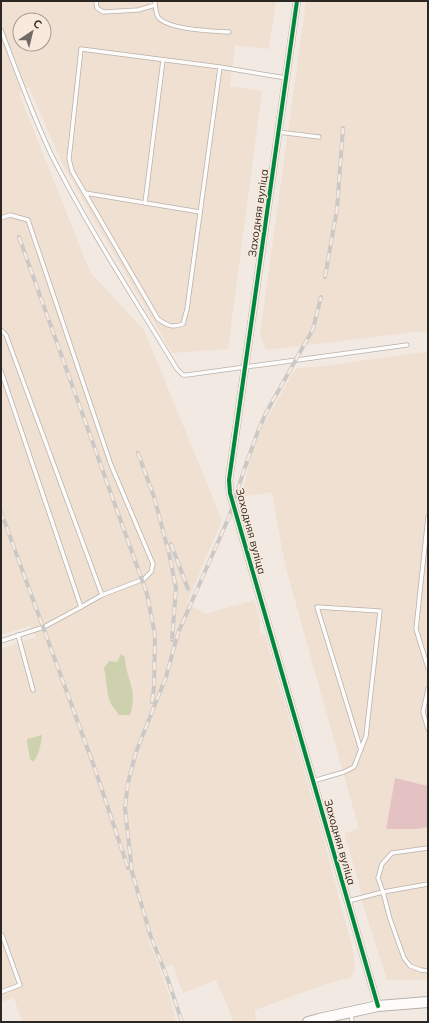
<svg xmlns="http://www.w3.org/2000/svg" width="429" height="1023" viewBox="0 0 429 1023" font-family="Mulish,sans-serif">
<rect width="100%" height="100%" fill="#f2eae2"/>
<!-- built -->
<g fill="#f0e0d2" fill-rule="evenodd">
<path d="M 1,1 L 276,1 L 269,49 L 235,45 L 230,86 L 262,91 L 228,349 L 172,353 L 95,222 L 61,161 L 29,87 L 19,93 L 90,272 L 144,330 L 222,520 L 187,603 L 206,614 L 254,600 L 261,621 L 259,627 L 261,635 L 265,635 L 321,828 L 353,951 L 355,968 L 351,978 L 329,983 L 255,1010 L 256,1020 L 249,1022 L 233,1022 L 229,1010 L 216,980 L 183,993 L 172,964 L 165,967 L 154,935 L 148,938 L 170,997 L 176,1022 L 22,1022 L 14,998 L 1,1003 L 1,649 L 36,637 L 30,626 L 1,635 ZM 20,20 L 44,20 L 44,44 L 20,44 Z"/>
<path d="M 306,1 L 428,1 L 428,332 L 416,332 L 266,350 L 260,334 Z"/>
<path d="M 428,352 L 428,786 L 395,778 L 386,828 L 417,829 L 428,827 L 428,980 L 387,980 L 363,905 L 358,880 L 344,833 L 359,829 L 285,565 L 272,492 L 241,497 L 253,448 L 259,433 L 283,390 L 294,371 L 298,368 L 324,366 L 415,353 Z"/>
</g>
<!-- forest -->
<path fill="#e4c2c4" d="M 395,778 L 428,786 L 428,827 L 417,829 L 386,829 Z"/>
<!-- water -->
<g fill="#ced1ad">
<path d="M 121,654 L 125,657 C 125,671 132,683 133,696 C 133,703 132,709 130,715 L 119,715 C 117,711 113,708 111,704 C 106,693 107,680 104,668 L 109,661 L 117,662 Z"/>
<path d="M 42,735 C 41,744 39,755 33,762 L 30,759 L 27,742 L 27,739 Z"/>
</g>
<g fill="none" stroke-linecap="round" stroke-linejoin="round">
<!-- lane casing -->
<g stroke="#b8b1ab" stroke-width="5">
<g id="lane">
<path d="M 96,1 L 97,8 L 103,12 L 138,10 L 155,5 L 155,1"/>
<path d="M 155,5 C 156,8 156,14 158,17 C 168,30 213,31 229,32"/>
<path d="M 1,30 C 17,72 32,114 51,154 C 88,228 134,298 177,369 L 183,375 L 187,375 L 407,345"/>
<path d="M 220,67 L 187,309 L 183,324 C 172,328 168,326 158,319 L 72,171 L 69,159 L 81,49 L 220,67 L 286,78"/>
<path d="M 278,132 L 319,137"/>
<path d="M 85,193 L 200,212"/>
<path d="M 145,203 L 163,60"/>
<path d="M 1,218 L 10,215 L 28,220 L 111,465 L 153,564 L 151,572 L 144,579 L 102,595 L 81,607 L 44,627 L 1,641"/>
<path d="M 1,330 L 6,335 L 102,595"/>
<path d="M 1,371 L 81,607"/>
<path d="M 428,517 L 416,629 L 428,668"/>
<path d="M 18,635 L 33,690"/>
<path d="M 428,689 L 423,712 L 428,729"/>
<path d="M 313,781 L 344,772 L 354,767 L 366,736 L 380,611 L 317,607 L 361,750"/>
<path d="M 428,848 L 392,853 L 382,864 L 378,878 L 383,892 L 390,919 L 404,958 L 410,966 L 421,970 L 428,971"/>
<path d="M 348,901 L 383,892 L 428,884"/>
<path d="M 1,992 L 20,985 L 2,935"/>
<path d="M 351,1013 L 352,1022"/>
</g>
</g>
<!-- street casing -->
<g stroke="#b8b1ab" stroke-width="8">
<path id="street" d="M 297,1 L 229,480 L 230,493 L 378,1006"/>
</g>
<!-- secondary casing -->
<g stroke="#b8b1ab" stroke-width="12">
<path id="secondary" d="M 308,1022 L 319,1019 L 378,1006 L 428,1002"/>
</g>
<!-- lane -->
<use href="#lane" stroke="#fdfcfb" stroke-width="3.5"/>
<!-- street -->
<use href="#street" stroke="#fdfcfb" stroke-width="7"/>
<!-- secondary -->
<use href="#secondary" stroke="#fdfcfb" stroke-width="10"/>
<!-- rail casing -->
<g stroke="#cbc9c7" stroke-width="4">
<g id="rail">
<path d="M 19,237 L 147,594 L 155,635 L 154,687 L 152,702"/>
<path d="M 325,277 L 337,209 L 343,128"/>
<path d="M 138,453 L 154,497 L 169,553 L 176,588 L 172,640"/>
<path d="M 1,512 L 95,769 L 128,868"/>
<path d="M 171,544 L 188,589"/>
<path d="M 182,1022 L 168,980 L 150,934 L 132,872 L 125,808 L 128,783 L 136,752 L 166,677 L 178,633 L 229,517 L 244,470 L 258,431 L 266,413 L 313,329 L 321,297"/>
</g>
</g>
<!-- rail -->
<use href="#rail" stroke="#f8e9dc" stroke-width="2.5" stroke-dasharray="8" stroke-linecap="butt"/>
<!-- cycleway casing -->
<g stroke="#f8e9dc" stroke-width="6">
<path id="cycleway" d="M 297,1 L 229,480 L 230,493 L 378,1006"/>
</g>
<!-- cycleway -->
<use href="#cycleway" stroke="#00873e" stroke-width="4"/>
</g>
<g text-anchor="middle" dominant-baseline="central" stroke-width="3" stroke-linejoin="round" paint-order="stroke">
<!-- street labels -->
<g font-size="11" fill="#2c2722" stroke="#f8e9dc">
<text transform="translate(258 213) rotate(-82)">Заходняя вуліца</text>
<text transform="translate(251 531) rotate(75)">Заходняя вуліца</text>
<text transform="translate(340 842) rotate(74)">Заходняя вуліца</text>
</g>
</g>
<!-- border -->
<rect width="429" height="1023" fill="none" stroke="#2c2722" stroke-width="4"/>
<!-- north arrow -->
<g transform="translate(32 32) rotate(35)"><circle r="19" fill="#f8e9dc" stroke="#a69b92"/>
<path d="M0-3L7 15L0 10L-7 15Z" fill="#716b65"/>
<text y="-6" font-size="11" font-weight="bold" text-anchor="middle" fill="#2c2722">С</text>
</g>
</svg>
